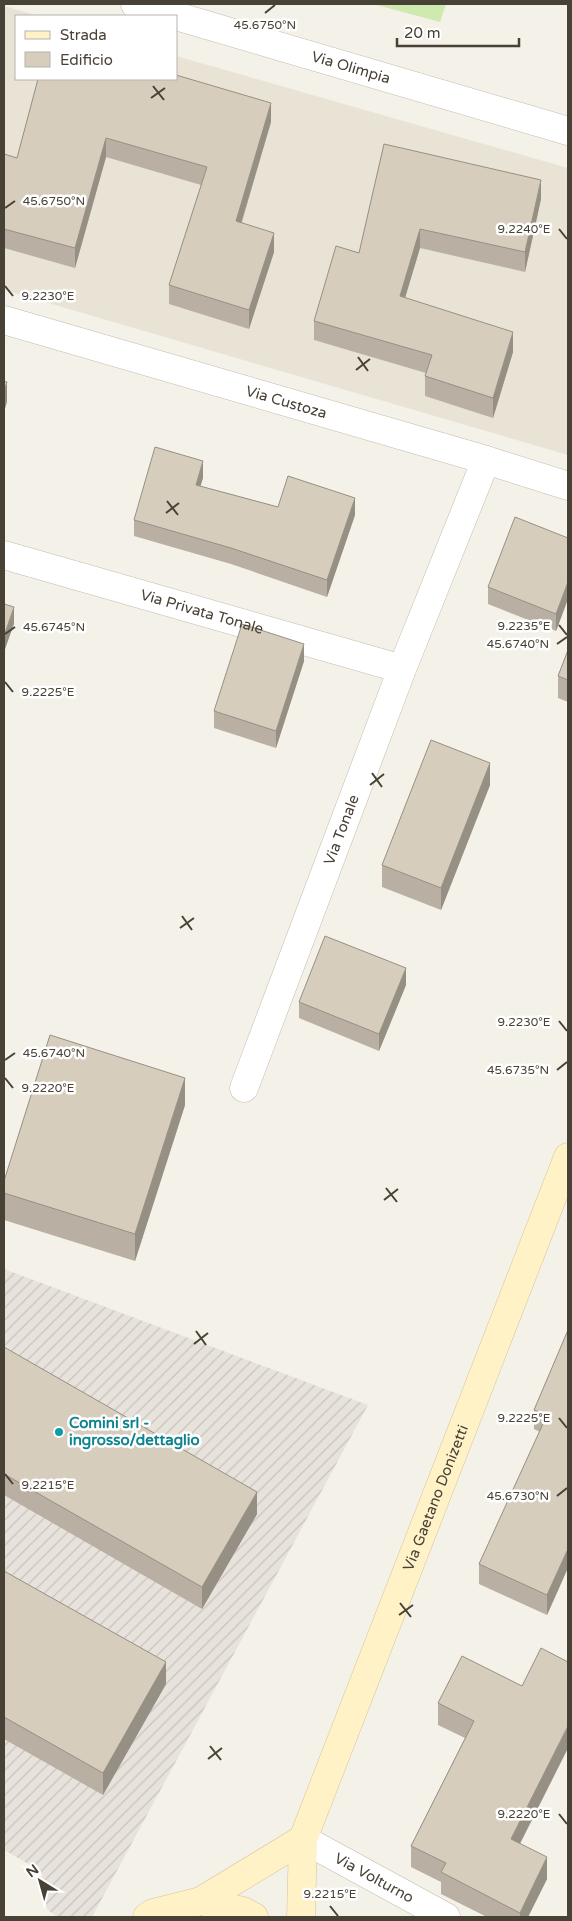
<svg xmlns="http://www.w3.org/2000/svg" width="572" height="1921" viewBox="0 0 572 1921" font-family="'Varela Round',sans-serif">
<defs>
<pattern id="industrial-furrows" width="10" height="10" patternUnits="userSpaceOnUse" patternTransform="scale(1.25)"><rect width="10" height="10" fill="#e7e2dc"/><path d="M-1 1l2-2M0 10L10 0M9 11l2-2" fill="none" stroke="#c8c3bd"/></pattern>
</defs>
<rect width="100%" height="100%" fill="#f4f1e8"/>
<!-- residential -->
<path fill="#e9e3d6" d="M 4,6 L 39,16 L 16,16 L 16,79 L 176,79 L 176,56 L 568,168 L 568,455 L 4,290 Z"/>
<!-- industrial -->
<path fill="url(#industrial-furrows)" d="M 4,1269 L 368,1405 L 92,1917 L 57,1917 L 47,1909 L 41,1871 L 4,1850 Z"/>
<!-- pitch -->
<path fill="#cfeaaf" d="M 373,4 L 446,4 L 440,22 Z"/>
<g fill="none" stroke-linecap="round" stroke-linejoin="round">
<!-- street casing -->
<g stroke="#c3bcad" stroke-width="29">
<g id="street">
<path id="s1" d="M 135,4 L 568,131"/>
<path id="s2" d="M 4,320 L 486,460 L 568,486"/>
<path id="s3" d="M 4,555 L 402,669"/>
<path id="s4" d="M 244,1088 L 402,669 L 486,460"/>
<path id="s5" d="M 303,1839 L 446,1917"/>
</g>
</g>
<!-- secondary casing -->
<g stroke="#d6c596" stroke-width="29">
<g id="secondary">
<path d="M 201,1901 L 303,1839"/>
<path d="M 147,1917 L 153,1913 L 201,1901 L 243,1911 L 254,1917"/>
<path id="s6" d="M 301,1917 L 303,1839 L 568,1157"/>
</g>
</g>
<!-- street -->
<use href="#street" stroke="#fff" stroke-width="28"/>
<!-- secondary -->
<use href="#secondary" stroke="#fff2c7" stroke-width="28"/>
</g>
<!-- wall -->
<g fill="#b9b0a3">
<path d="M 38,79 L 271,122 L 242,222 L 274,252 L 249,329 L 169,304 L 169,285 L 201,185 L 106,157 L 75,268 L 4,248 L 4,154 L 17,158 Z"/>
<path d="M 384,144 L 541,199 L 525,272 L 420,248 L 405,297 L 513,352 L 493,418 L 425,396 L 425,376 L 426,373 L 314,340 L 314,321 L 359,253 Z"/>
<path d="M 203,478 L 200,486 L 278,507 L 355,515 L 327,597 L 231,564 L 134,536 L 134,520 Z"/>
<path d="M 568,538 L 568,599 L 556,631 L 488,604 L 488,587 Z"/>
<path d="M 568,650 L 568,702 L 558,698 L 558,676 Z"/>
<path d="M 304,661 L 276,748 L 214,728 L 214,711 Z"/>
<path d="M 490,785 L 441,910 L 382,887 L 382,865 Z"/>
<path d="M 406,985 L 379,1051 L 299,1018 L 299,1002 Z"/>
<path d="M 185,1105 L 135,1261 L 4,1220 L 4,1181 Z"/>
<path d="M 568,1330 L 568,1571 L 567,1570 L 547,1615 L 479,1584 L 479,1564 L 540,1432 L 534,1429 L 534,1410 Z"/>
<path d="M 4,1347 L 257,1514 L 202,1609 L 4,1495 Z"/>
<path d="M 4,1571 L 166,1684 L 103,1795 L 4,1739 Z"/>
<path d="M 438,1703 L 568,1748 L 520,1844 L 547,1879 L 528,1917 L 487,1917 L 441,1894 L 441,1882 L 411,1867 L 411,1846 L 465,1738 L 438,1725 Z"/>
</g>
<!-- shaded-wall -->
<g fill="#969084">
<path d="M 271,103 L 271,122 L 236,240 L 236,221 Z"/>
<path d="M 106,138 L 106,157 L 75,268 L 75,248 Z"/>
<path d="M 541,180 L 541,199 L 525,272 L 525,252 Z"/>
<path d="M 420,229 L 420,248 L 400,315 L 400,296 Z"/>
<path d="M 274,233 L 274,252 L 249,329 L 249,310 Z"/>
<path d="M 513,332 L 513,352 L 493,418 L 493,398 Z"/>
<path d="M 7,382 L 7,402 L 4,412 L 4,391 Z"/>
<path d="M 203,461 L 203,478 L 196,501 L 196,485 Z"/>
<path d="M 355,498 L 355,515 L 327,597 L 327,580 Z"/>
<path d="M 568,582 L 568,599 L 556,631 L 556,614 Z"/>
<path d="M 14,607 L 14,624 L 4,652 L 4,636 Z"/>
<path d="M 304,644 L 304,661 L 276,748 L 276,731 Z"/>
<path d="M 490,763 L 490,785 L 441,910 L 441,888 Z"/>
<path d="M 406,968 L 406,985 L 379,1051 L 379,1034 Z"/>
<path d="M 185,1078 L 185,1105 L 135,1261 L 135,1234 Z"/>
<path d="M 257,1492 L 257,1514 L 202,1609 L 202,1587 Z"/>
<path d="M 567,1551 L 567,1570 L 547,1615 L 547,1595 Z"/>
<path d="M 166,1662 L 166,1684 L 103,1795 L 103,1773 Z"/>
<path d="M 568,1726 L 568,1748 L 511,1861 L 511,1839 Z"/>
<path d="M 547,1857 L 547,1879 L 528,1917 L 520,1917 L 520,1913 Z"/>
</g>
<!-- building -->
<g fill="#d7cdbd" stroke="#969084">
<path d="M 176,75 L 271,103 L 236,221 L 274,233 L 249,310 L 169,285 L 207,167 L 106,138 L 75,248 L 4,229 L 4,154 L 17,158 L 38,79 L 176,79 Z"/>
<path d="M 384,144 L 541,180 L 525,252 L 420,229 L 400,296 L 513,332 L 493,398 L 425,376 L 432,355 L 314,321 L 336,246 L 359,253 Z"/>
<path d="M 4,381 L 7,382 L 4,391 Z"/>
<path d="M 155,447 L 203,461 L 196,485 L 278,507 L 288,476 L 355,498 L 327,580 L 231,548 L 134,520 Z"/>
<path d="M 515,517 L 568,538 L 568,582 L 556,614 L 488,587 Z"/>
<path d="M 4,604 L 14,607 L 4,636 Z"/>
<path d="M 242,624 L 304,644 L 276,731 L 214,711 Z"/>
<path d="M 568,650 L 568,680 L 558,676 Z"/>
<path d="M 431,740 L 490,763 L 441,888 L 382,865 Z"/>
<path d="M 325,936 L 406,968 L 379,1034 L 299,1002 Z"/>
<path d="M 50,1035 L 185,1078 L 135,1234 L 4,1193 L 4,1181 Z"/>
<path d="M 568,1330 L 568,1551 L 567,1551 L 547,1595 L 479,1564 L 547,1415 L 534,1410 Z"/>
<path d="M 4,1347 L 257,1492 L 202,1587 L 4,1474 Z"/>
<path d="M 4,1571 L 166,1662 L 103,1773 L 4,1717 Z"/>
<path d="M 541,1648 L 568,1662 L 568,1726 L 511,1839 L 547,1857 L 520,1913 L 441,1872 L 446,1863 L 411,1846 L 474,1721 L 438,1703 L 462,1656 L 522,1686 Z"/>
</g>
<!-- ticks -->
<path fill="none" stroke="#484136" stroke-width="2" d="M 265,13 L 275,5M 153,86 L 164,100M 151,98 L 165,88M 5,208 L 15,201M 559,229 L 567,239M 5,286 L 13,296M 358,357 L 368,371M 356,370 L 370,359M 167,501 L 178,515M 166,513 L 179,503M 559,625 L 567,635M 5,634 L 15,627M 557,644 L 567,637M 5,682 L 13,692M 372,773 L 382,787M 370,785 L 384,774M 182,916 L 192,930M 180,928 L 194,918M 559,1021 L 567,1031M 5,1060 L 15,1053M 557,1070 L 567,1062M 5,1078 L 13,1088M 386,1188 L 397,1202M 384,1200 L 398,1189M 196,1331 L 206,1345M 194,1344 L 208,1333M 559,1418 L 567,1428M 5,1474 L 13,1484M 557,1496 L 567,1488M 400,1603 L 411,1617M 399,1615 L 413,1605M 210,1746 L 221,1760M 208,1759 L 222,1748M 559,1814 L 567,1824M 330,1906 L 338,1916"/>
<!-- markers -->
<circle fill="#0f9aa8" stroke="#fff" stroke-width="2" cx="59" cy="1432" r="5"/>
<g text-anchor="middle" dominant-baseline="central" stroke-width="5" stroke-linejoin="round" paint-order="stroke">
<!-- street labels -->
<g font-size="15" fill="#484136" stroke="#fff">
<text stroke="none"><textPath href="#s1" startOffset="225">Via Olimpia</textPath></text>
<text stroke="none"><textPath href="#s2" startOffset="294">Via Custoza</textPath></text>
<text stroke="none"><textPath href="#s3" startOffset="206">Via Privata Tonale</textPath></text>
<text stroke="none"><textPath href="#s4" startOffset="276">Via Tonale</textPath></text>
<text stroke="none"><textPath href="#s6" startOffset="444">Via Gaetano Donizetti</textPath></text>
<text stroke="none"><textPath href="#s5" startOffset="81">Via Volturno</textPath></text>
</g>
<!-- culture labels -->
<g font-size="15" font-weight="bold" fill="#0d838f" stroke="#fff" text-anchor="start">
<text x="69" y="1423">Comini srl -<tspan x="69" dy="17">ingrosso/dettaglio</tspan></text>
</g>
</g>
<g font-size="12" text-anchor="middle" fill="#484136" stroke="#fff" stroke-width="5" stroke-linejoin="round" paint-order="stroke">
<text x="265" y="29">45.6750°N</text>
<text x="54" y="205">45.6750°N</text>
<text x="524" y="233">9.2240°E</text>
<text x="48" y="300">9.2230°E</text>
<text x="524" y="630">9.2235°E</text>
<text x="54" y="631">45.6745°N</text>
<text x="518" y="648">45.6740°N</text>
<text x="48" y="696">9.2225°E</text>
<text x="524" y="1026">9.2230°E</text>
<text x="54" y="1057">45.6740°N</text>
<text x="518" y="1074">45.6735°N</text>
<text x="48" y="1092">9.2220°E</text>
<text x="524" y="1422">9.2225°E</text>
<text x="48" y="1489">9.2215°E</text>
<text x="518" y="1500">45.6730°N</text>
<text x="524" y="1818">9.2220°E</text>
<text x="330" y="1898">9.2215°E</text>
</g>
<!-- border -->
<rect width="572" height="1921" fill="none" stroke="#484136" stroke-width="10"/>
<!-- legend -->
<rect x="15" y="15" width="162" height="65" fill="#ffffff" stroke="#b6b3af"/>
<rect x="25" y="31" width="25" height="8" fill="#fff2c7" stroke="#b6b3af"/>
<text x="60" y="40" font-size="15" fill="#484136">Strada</text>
<rect x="25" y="52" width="25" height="15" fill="#d7cdbd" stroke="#b6b3af"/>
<text x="60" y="65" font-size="15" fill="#484136">Edificio</text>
<!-- north arrow -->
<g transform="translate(40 1881) rotate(323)" stroke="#ffffff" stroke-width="4" paint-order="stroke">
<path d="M0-4L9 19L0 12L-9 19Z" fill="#484136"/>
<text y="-8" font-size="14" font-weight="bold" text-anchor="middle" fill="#484136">N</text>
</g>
<!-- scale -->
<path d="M397 38v8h122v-8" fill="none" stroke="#484136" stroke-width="2.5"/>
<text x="404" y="38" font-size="15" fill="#484136" stroke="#ffffff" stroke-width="4" paint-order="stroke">20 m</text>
</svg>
